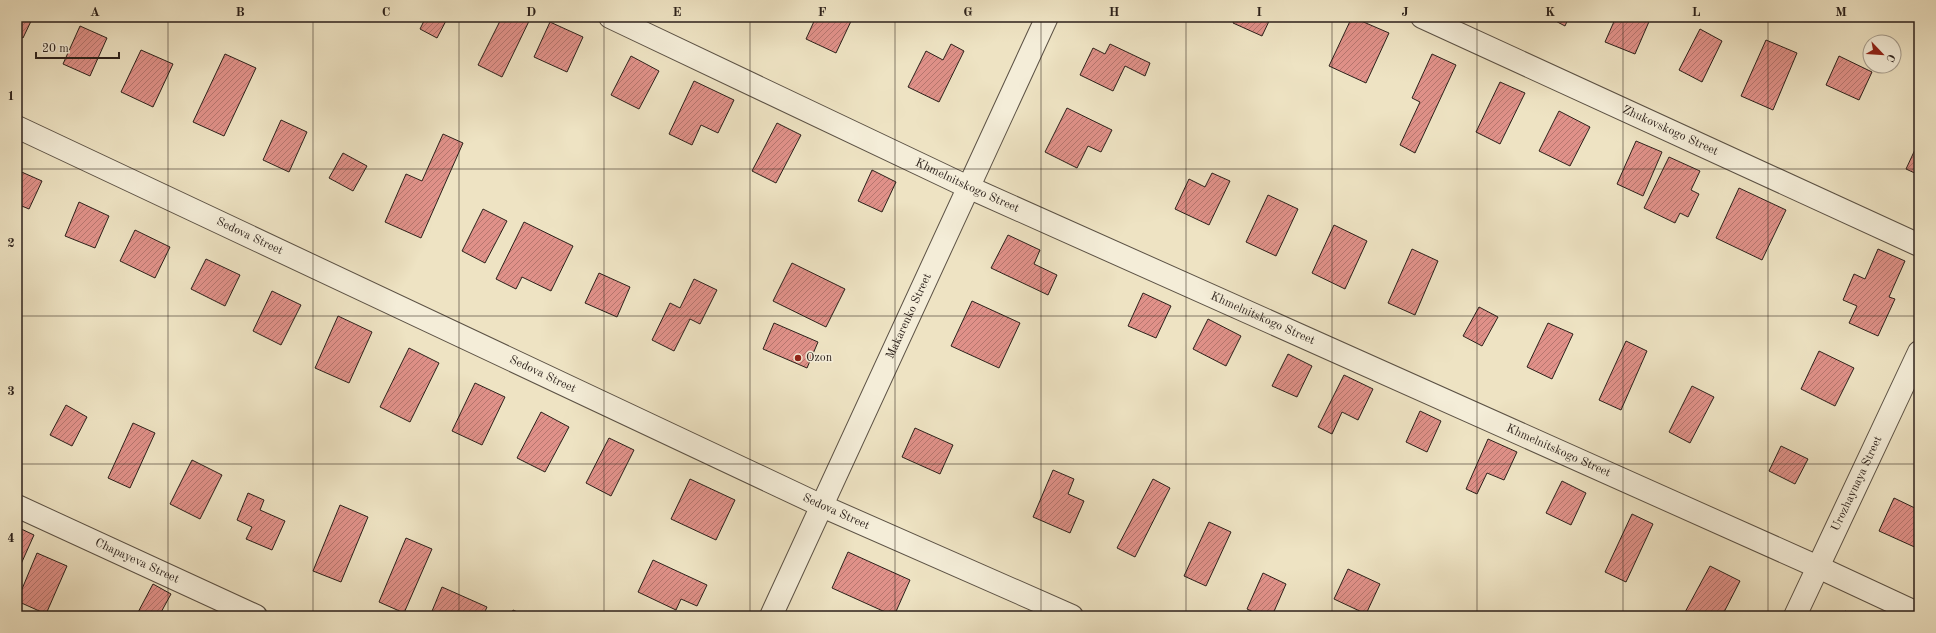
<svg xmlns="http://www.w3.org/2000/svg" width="1936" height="633" viewBox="0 0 1936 633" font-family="'Old Standard TT',serif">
<defs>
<pattern id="building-hatch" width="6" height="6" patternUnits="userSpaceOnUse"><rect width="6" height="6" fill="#e09189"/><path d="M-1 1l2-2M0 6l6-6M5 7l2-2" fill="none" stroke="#b6766f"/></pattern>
</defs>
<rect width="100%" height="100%" fill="#eee3c3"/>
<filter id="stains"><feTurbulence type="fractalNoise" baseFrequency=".005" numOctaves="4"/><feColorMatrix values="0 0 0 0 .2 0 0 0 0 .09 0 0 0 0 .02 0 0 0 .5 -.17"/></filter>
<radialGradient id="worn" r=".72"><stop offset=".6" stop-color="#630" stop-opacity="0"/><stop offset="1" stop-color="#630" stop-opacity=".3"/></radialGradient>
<!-- building -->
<g fill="url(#building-hatch)" stroke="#2c211b">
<path d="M 17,17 L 33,17 L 23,38 L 17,35 Z"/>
<path d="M 426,17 L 448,17 L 437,38 L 420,29 Z"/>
<path d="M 502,17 L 531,17 L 502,77 L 478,65 Z"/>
<path d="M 816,17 L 853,17 L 836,53 L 806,39 Z"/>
<path d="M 1236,17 L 1271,17 L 1262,36 L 1233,23 Z"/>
<path d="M 1352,17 L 1389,33 L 1366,83 L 1329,66 Z"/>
<path d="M 1548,17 L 1569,17 L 1565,26 Z"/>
<path d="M 1616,17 L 1651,17 L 1635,54 L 1605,42 Z"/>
<path d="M 550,22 L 583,37 L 567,72 L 534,57 Z"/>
<path d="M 80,26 L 107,38 L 90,76 L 63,64 Z"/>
<path d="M 1700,29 L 1722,41 L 1702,82 L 1679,70 Z"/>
<path d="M 1766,40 L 1797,53 L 1773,110 L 1741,96 Z"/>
<path d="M 951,44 L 964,51 L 939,102 L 908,87 L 926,51 L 943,60 Z"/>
<path d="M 1110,44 L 1150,63 L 1145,76 L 1125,66 L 1113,91 L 1080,75 L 1093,48 L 1105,54 Z"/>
<path d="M 141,50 L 173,64 L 153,107 L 121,92 Z"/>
<path d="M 225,54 L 256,68 L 224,136 L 193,122 Z"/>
<path d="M 1432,54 L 1456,65 L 1415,153 L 1400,145 L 1420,102 L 1412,98 Z"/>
<path d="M 631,56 L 659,71 L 639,109 L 611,95 Z"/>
<path d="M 1839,56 L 1872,72 L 1859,100 L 1826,85 Z"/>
<path d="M 694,81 L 734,100 L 718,133 L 701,125 L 692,145 L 669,134 Z"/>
<path d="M 1500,82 L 1525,93 L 1500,144 L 1476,132 Z"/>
<path d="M 1067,108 L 1112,130 L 1101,152 L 1088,146 L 1077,168 L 1045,152 Z"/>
<path d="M 1559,111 L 1590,127 L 1570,166 L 1539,151 Z"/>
<path d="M 281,120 L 307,132 L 289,172 L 263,160 Z"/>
<path d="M 777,123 L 801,135 L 776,183 L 752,171 Z"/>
<path d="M 443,134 L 463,143 L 421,238 L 385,222 L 406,174 L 422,181 Z"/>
<path d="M 1636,141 L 1662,152 L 1643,196 L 1617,184 Z"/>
<path d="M 1919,141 L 1919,175 L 1906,169 Z"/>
<path d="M 343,153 L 367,166 L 353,191 L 329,178 Z"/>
<path d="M 1669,157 L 1700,171 L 1691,190 L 1699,194 L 1688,217 L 1680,213 L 1675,223 L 1644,208 Z"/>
<path d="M 17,170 L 42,181 L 29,209 L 17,204 Z"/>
<path d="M 872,170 L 896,182 L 882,212 L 858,201 Z"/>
<path d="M 1212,173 L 1230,181 L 1209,225 L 1175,209 L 1189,179 L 1205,187 Z"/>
<path d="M 1739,188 L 1786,210 L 1762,260 L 1716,238 Z"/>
<path d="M 1268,195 L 1298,209 L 1276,256 L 1246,242 Z"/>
<path d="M 79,202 L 109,216 L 95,248 L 65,236 Z"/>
<path d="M 483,209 L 507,221 L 485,263 L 462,251 Z"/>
<path d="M 524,222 L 573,246 L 551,291 L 522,277 L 516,289 L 496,279 Z"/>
<path d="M 1334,225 L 1367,241 L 1345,289 L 1312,273 Z"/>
<path d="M 135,230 L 170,247 L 155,278 L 120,261 Z"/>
<path d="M 1008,235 L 1040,250 L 1034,264 L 1057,275 L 1048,295 L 991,268 Z"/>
<path d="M 1412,249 L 1438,261 L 1415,315 L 1388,303 Z"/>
<path d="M 1878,249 L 1905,261 L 1889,297 L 1895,299 L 1878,336 L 1849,323 L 1857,306 L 1843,300 L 1854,274 L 1865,279 Z"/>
<path d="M 206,259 L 240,275 L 225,306 L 191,289 Z"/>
<path d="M 792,263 L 845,289 L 826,327 L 773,301 Z"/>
<path d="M 599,273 L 630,287 L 617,317 L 585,303 Z"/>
<path d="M 694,279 L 717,290 L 700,324 L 690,319 L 674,351 L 652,340 L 670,303 L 680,308 Z"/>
<path d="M 272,291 L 301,305 L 281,345 L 253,331 Z"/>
<path d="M 1143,293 L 1171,306 L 1156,338 L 1128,326 Z"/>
<path d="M 972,301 L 1020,323 L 999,368 L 951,346 Z"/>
<path d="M 1479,307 L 1498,317 L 1482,346 L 1463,336 Z"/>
<path d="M 338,316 L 372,332 L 349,383 L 315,368 Z"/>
<path d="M 1208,319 L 1241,336 L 1226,366 L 1193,349 Z"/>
<path d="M 774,323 L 818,342 L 807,368 L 763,349 Z"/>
<path d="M 1548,323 L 1573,334 L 1552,379 L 1527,367 Z"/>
<path d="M 1626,341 L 1647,351 L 1621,410 L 1599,400 Z"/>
<path d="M 409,348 L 439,363 L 410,422 L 380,407 Z"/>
<path d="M 1819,351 L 1854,368 L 1835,406 L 1801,389 Z"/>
<path d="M 1288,354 L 1312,366 L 1297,397 L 1272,386 Z"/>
<path d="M 1344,375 L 1373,389 L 1358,420 L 1342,412 L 1332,434 L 1318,427 Z"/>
<path d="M 475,383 L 505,397 L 482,445 L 452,431 Z"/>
<path d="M 1692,386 L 1714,397 L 1690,443 L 1669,432 Z"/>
<path d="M 66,405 L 87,417 L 72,446 L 50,435 Z"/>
<path d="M 1420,411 L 1441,421 L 1427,452 L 1406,442 Z"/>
<path d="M 541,412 L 569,427 L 545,472 L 517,458 Z"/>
<path d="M 133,423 L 155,433 L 130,488 L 108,478 Z"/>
<path d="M 915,428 L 953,445 L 940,474 L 902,457 Z"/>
<path d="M 609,438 L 634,450 L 611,496 L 586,483 Z"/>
<path d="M 1488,439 L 1517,452 L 1504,480 L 1487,473 L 1477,494 L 1466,489 Z"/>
<path d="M 1781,446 L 1808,459 L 1795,484 L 1769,471 Z"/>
<path d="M 192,460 L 222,475 L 200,519 L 170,504 Z"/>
<path d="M 1053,470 L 1074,479 L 1068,494 L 1084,501 L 1070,533 L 1033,517 Z"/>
<path d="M 690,479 L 735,500 L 716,540 L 671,519 Z"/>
<path d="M 1153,479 L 1170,488 L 1135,557 L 1117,548 Z"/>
<path d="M 1562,481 L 1586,493 L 1571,525 L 1546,513 Z"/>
<path d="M 248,493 L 264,500 L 260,510 L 285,521 L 272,550 L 246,539 L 252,527 L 237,520 Z"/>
<path d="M 1894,498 L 1919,510 L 1919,549 L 1879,531 Z"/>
<path d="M 340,505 L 368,517 L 341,582 L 313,571 Z"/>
<path d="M 1632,514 L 1653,524 L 1626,582 L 1605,572 Z"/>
<path d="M 1209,522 L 1231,532 L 1206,586 L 1184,576 Z"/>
<path d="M 17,527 L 34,535 L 17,573 Z"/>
<path d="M 406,538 L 432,549 L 404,613 L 379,602 Z"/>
<path d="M 848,552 L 910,580 L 894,616 L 832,588 Z"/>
<path d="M 37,553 L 67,566 L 46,614 L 17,601 Z"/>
<path d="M 653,560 L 707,585 L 697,606 L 681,599 L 676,610 L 638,592 Z"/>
<path d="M 1710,566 L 1740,581 L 1722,616 L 1688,616 L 1684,614 Z"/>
<path d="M 1348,569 L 1380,584 L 1366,614 L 1334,599 Z"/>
<path d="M 1263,573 L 1286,584 L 1272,616 L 1262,616 L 1247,609 Z"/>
<path d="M 153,584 L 171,594 L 159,616 L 136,616 Z"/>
<path d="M 442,587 L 487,607 L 483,616 L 430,616 Z"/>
<path d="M 513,610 L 526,616 L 510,616 Z"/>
<path d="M 1845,611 L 1856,616 L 1842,616 Z"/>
</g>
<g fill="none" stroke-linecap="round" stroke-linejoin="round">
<!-- minor casing -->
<g stroke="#5c5245" stroke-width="24">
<g id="minor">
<path id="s1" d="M 610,17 L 968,187 L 1818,567 L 1919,614"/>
<path id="s2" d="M 1422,17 L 1919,245"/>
<path id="s3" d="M 17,127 L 822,506 L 1072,616"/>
<path id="s4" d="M 17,506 L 256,616"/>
<path id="s5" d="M 1795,616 L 1919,352"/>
</g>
</g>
<!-- tertiary casing -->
<g stroke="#5c5245" stroke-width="24">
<g id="tertiary">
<path id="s6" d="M 771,616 L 1047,17"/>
</g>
</g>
<!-- minor -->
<use href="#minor" stroke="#f4edd8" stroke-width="22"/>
<!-- tertiary -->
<use href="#tertiary" stroke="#f4edd8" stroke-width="22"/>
</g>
<!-- grid -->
<path fill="none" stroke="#2c211b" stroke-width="1" stroke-opacity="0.55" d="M 168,17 L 168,616M 313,17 L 313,616M 459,17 L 459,616M 604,17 L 604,616M 750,17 L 750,616M 895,17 L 895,616M 1041,17 L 1041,616M 1186,17 L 1186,616M 1332,17 L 1332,616M 1477,17 L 1477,616M 1623,17 L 1623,616M 1768,17 L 1768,616M 17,169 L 1919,169M 17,316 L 1919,316M 17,464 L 1919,464"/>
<!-- markers -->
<circle fill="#8f2418" stroke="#f4edd8" stroke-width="1.5" cx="798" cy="358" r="4"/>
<g text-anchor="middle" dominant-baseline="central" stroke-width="3" stroke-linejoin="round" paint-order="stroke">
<!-- street labels -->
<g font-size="12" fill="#2c211b" stroke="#f4edd8">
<text stroke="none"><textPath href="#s2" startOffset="273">Zhukovskogo Street</textPath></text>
<text stroke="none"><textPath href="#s1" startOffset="395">Khmelnitskogo Street</textPath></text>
<text stroke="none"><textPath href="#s3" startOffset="257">Sedova Street</textPath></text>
<text stroke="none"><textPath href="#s6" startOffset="330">Makarenko Street</textPath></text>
<text stroke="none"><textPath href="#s1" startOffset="719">Khmelnitskogo Street</textPath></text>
<text stroke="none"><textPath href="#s3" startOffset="581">Sedova Street</textPath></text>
<text stroke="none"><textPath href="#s1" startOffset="1043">Khmelnitskogo Street</textPath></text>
<text stroke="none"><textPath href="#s5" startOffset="146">Urozhaynaya Street</textPath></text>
<text stroke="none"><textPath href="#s3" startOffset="905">Sedova Street</textPath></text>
<text stroke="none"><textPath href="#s4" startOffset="132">Chapayeva Street</textPath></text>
</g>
<!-- poi labels -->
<g font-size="12" fill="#2c211b" stroke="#f4edd8" text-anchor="start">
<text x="806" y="358">Ozon</text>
</g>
</g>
<!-- margin -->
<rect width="1936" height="633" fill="none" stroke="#eee3c3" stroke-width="44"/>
<!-- north arrow -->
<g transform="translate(1882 54) rotate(115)"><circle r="19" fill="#f4edd8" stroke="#a49b8c"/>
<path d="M0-3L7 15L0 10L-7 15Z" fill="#8f2418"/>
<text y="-6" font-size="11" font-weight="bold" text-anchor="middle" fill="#2c211b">С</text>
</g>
<!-- scale -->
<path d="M36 52v6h83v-6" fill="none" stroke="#2c211b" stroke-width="2"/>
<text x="42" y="52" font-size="12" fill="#2c211b" stroke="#f4edd8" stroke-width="3" paint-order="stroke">20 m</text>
<rect x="22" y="22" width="1892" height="589" fill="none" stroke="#2c211b" stroke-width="1.5"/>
<g font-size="13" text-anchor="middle" font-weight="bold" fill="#2c211b">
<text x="95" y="16">A</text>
<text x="240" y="16">B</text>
<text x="386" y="16">C</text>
<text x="531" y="16">D</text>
<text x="677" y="16">E</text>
<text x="822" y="16">F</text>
<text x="968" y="16">G</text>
<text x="1114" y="16">H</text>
<text x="1259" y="16">I</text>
<text x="1405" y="16">J</text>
<text x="1550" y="16">K</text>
<text x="1696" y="16">L</text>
<text x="1841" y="16">M</text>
<text x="11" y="100">1</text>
<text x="11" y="247">2</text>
<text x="11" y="395">3</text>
<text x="11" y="542">4</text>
</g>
<rect width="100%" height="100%" filter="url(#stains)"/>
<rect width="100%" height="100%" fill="url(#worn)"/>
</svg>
